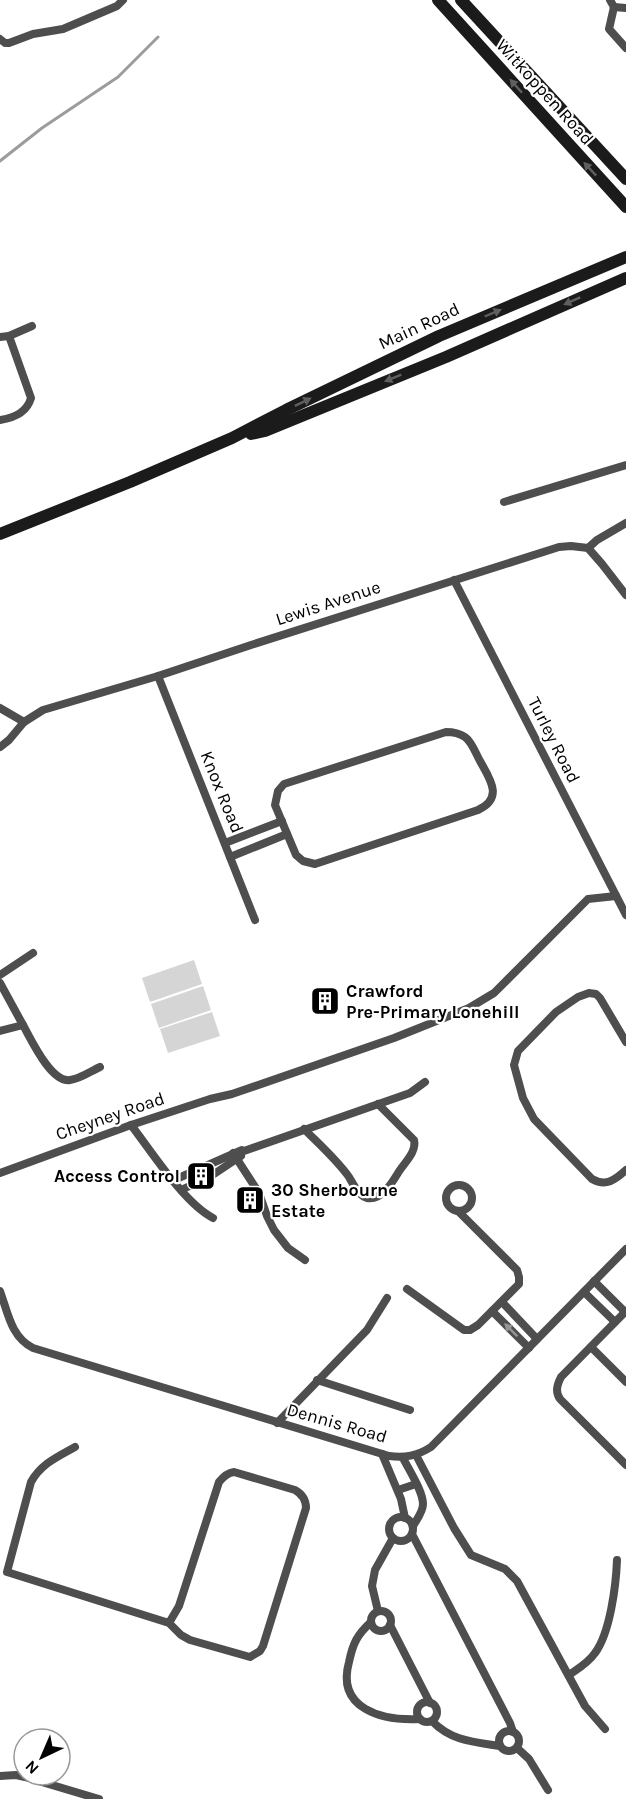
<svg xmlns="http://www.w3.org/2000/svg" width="626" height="1799" viewBox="0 0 626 1799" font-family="Karla,sans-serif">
<rect width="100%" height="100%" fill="#fff"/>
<!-- pitch -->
<g fill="#d5d5d5">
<path d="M 194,960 L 202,984 L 150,1002 L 142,978 Z"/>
<path d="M 203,986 L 211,1010 L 159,1028 L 151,1004 Z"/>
<path d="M 212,1012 L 220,1036 L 168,1053 L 160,1029 Z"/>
</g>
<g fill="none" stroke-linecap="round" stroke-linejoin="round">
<!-- stream -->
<path stroke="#9c9c9c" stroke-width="3" d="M 0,161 L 42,128 L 118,77 L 158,37"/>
<!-- minor -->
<g stroke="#4e4e4e" stroke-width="8">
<path d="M 610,0 L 614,7 L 626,8"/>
<path d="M 614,7 L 609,29 L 626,48"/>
<path d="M 0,39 L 5,43 L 9,43 L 33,34 L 63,29 L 117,6 L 123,0"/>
<path d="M 0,337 L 9,336"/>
<path d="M 0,420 C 14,418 27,412 31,398 L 9,336 L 32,326"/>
<path d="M 504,502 L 626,465"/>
<path d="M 588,548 L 597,540 L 626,523"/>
<path d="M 454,580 L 626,915"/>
<path d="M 158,676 L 255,920"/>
<path d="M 0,708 L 24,722"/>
<path d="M 446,732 C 453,732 459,733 465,737 C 472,742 476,754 480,761 C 490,779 504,798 478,810 L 315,864 L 303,861 L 296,855 L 275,805 L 278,791 L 284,784 Z"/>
<path d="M 0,747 L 9,740 L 24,722 L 43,710 L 158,676 L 251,645 L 559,547 L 571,546 L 588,548 L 602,564 L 626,595"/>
<path d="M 225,843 L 282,821"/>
<path d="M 230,857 L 287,834"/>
<path d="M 0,975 L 33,953"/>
<path d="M 0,983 L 23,1025"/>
<path d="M 0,1031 L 23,1025 C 31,1039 51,1083 70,1080 C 80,1079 91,1071 100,1067"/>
<path d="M 626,1042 L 600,998 L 596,994 L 589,993 L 578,997 L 556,1012 L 518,1051 L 514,1065 L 523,1098 L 534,1119 L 592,1179 C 606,1187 615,1180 626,1170"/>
<path d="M 131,1125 C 152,1152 184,1203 213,1218"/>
<path d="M 304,1129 C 319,1144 336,1159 349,1177 C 353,1184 358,1195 367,1198 C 381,1201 392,1183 398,1173 C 404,1163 417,1152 414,1140 L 378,1104"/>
<path d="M 233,1153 L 259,1193 L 267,1216 L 274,1230 L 288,1248 L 305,1260"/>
<path d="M 0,1173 L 131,1125 L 210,1099 L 232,1094 L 394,1038 L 469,1008 L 494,993 L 588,899 L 616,896"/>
<path d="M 174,1180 L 242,1150 L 244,1151 L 410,1093 L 425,1082"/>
<circle cx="459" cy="1198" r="13"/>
<path d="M 181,1190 L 211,1176 L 241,1156"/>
<path d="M 594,1281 L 625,1312"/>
<path d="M 407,1289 L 464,1330 L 470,1330 L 478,1325 L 519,1284 L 519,1277 L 517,1270 L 458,1211"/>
<path d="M 0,1291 C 8,1313 11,1337 33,1348 L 389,1456 C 405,1458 417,1456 431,1447 L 626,1249"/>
<path d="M 584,1292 L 615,1322"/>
<path d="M 502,1302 L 537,1339"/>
<path d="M 492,1311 L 529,1348"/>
<path d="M 626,1311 L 561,1377 C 557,1385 555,1392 560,1399 L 626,1465"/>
<path d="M 591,1347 L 626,1382"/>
<path d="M 317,1380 L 410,1410"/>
<path d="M 277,1423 L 367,1330 L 387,1298"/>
<path d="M 75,1447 C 57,1457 41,1464 31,1482 L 7,1572 L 169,1623 L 181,1635 L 190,1640 L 250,1657 L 260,1651 L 263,1646 L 306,1508 C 306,1500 302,1494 295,1490 L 234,1472 C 227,1473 223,1477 219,1482 L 179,1606 L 169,1623"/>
<path d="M 382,1454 L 401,1499 L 405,1518"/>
<path d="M 416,1455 L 454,1528 L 471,1555 L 505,1569 L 517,1581 L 585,1706 L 605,1729"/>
<path d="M 403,1458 C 409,1470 423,1491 423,1504 C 423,1512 417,1519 413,1526"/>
<path d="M 398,1490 L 416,1484"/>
<circle cx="401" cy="1529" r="12"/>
<path d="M 412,1534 L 510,1723 L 513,1732"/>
<circle cx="381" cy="1621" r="10"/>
<path d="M 378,1611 L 372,1586 L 375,1570 L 393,1538"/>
<path d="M 371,1622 C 357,1635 353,1643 349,1662 C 336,1709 382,1721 420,1719"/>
<path d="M 390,1625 L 430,1703"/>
<path d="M 569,1675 C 579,1668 588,1663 595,1653 C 610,1633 616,1586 617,1560"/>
<circle cx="427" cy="1712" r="10"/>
<path d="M 432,1721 C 451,1741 474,1742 500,1746"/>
<circle cx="509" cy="1741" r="10"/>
<path d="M 517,1748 L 529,1759 L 548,1790"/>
<path d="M 0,1776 L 16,1775 L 25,1777 L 99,1799"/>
</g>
<!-- secondary -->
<g stroke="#1b1b1b" stroke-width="12">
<path d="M 438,0 L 626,207"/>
<path d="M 461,0 L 626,179"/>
<path d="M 251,434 L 265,431 L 446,357 L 626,278"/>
<path d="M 0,534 L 130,482 L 232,438 L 286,410 L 439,336 L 626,257"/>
</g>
</g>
<!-- one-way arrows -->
<defs><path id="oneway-solid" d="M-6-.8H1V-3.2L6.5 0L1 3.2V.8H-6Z" transform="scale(1.5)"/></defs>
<g fill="#5f5f5f">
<use href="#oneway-solid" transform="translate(516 86) rotate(-132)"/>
<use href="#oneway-solid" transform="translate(590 169) rotate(-133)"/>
<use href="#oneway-solid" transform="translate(572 301) rotate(156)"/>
<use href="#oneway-solid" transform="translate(493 313) rotate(-23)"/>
<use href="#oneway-solid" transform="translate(393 378) rotate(158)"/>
<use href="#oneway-solid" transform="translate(303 402) rotate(-26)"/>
</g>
<use fill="#959595" href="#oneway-solid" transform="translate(511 1330) rotate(-135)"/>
<!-- icons -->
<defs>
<g id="building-square" transform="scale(1.5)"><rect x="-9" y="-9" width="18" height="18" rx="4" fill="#000" stroke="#fff"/><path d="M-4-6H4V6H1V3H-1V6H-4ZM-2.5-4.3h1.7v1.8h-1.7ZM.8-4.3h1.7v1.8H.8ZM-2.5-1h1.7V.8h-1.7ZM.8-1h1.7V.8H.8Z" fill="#fff"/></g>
</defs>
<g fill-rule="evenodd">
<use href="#building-square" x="325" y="1001"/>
<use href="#building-square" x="201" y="1176"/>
<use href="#building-square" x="250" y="1200"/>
</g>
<g text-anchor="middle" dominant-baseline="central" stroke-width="4.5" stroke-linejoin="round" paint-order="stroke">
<!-- street labels -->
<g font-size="18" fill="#000" stroke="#fff">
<text transform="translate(545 92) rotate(48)">Witkoppen Road</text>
<text transform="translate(419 326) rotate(-25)">Main Road</text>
<text transform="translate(328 603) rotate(-18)">Lewis Avenue</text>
<text transform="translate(554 740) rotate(63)">Turley Road</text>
<text transform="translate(222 792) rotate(68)">Knox Road</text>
<text transform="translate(110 1116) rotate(-19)">Cheyney Road</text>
<text transform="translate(337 1423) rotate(16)">Dennis Road</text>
</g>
<!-- poi labels -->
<g font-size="18" font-weight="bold" fill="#000" stroke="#fff" text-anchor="start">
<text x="346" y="991">Crawford<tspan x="346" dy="21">Pre-Primary Lonehill</tspan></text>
<text x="180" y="1176" text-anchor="end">Access Control</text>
<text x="271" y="1190">30 Sherbourne<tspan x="271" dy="21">Estate</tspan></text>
</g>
</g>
<!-- north arrow -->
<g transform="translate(42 1757) rotate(224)"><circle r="28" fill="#ffffff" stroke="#999999" stroke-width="1.5"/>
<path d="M0-4.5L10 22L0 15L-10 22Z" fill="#000000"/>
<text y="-9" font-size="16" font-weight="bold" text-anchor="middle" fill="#000000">N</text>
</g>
</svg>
